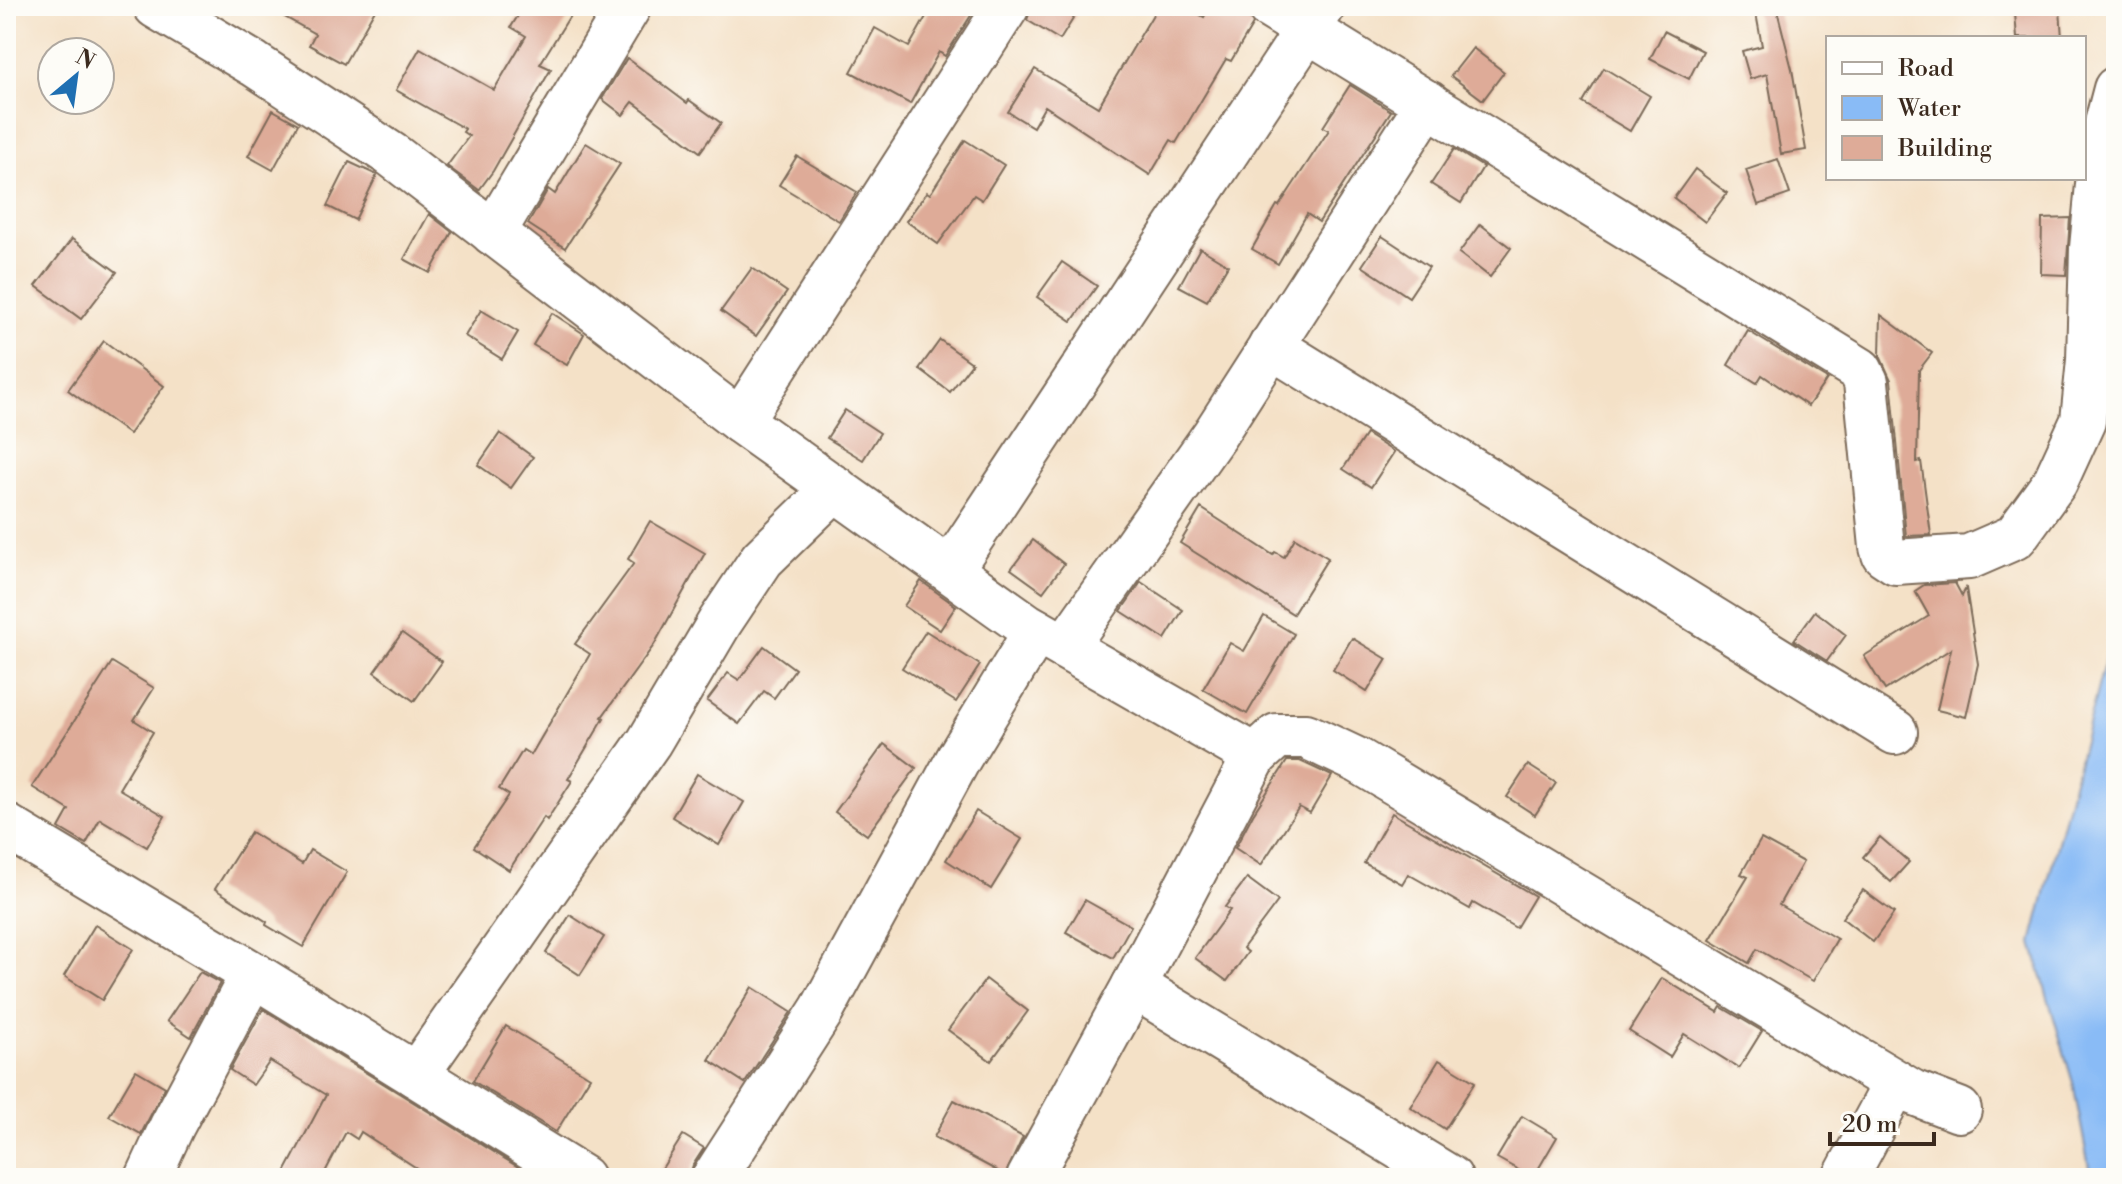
<svg xmlns="http://www.w3.org/2000/svg" width="2122" height="1184" viewBox="0 0 2122 1184" font-family="'Libre Bodoni',serif">
<rect width="100%" height="100%" fill="#fdfcf7"/>
<filter id="ink" filterUnits="userSpaceOnUse"><feTurbulence type="fractalNoise" baseFrequency=".0125" numOctaves="2"/><feDisplacementMap in="SourceGraphic" scale="16" xChannelSelector="R" yChannelSelector="G"/><feConvolveMatrix kernelMatrix="1 2 1 2 8 2 1 2 1" color-interpolation-filters="sRGB"/></filter>
<filter id="wash" filterUnits="userSpaceOnUse"><feTurbulence type="fractalNoise" baseFrequency=".006" numOctaves="4" result="noise"/><feDisplacementMap in="SourceGraphic" scale="32" xChannelSelector="R" yChannelSelector="G"/><feGaussianBlur stdDeviation="1.8" result="paint"/><feColorMatrix in="noise" values="0 0 0 0 0 0 0 0 0 0 0 0 0 0 0 0 0 1.4 0 .05"/><feComposite in="paint" operator="in"/></filter>
<g filter="url(#wash)">
<rect width="100%" height="100%" fill="#f4e1c7"/>
<!-- water -->
<path fill="#89bbf6" stroke="#62728a" stroke-width="2" d="M 2116,617 L 2116,1178 L 2091,1178 L 2073,1083 L 2032,943 Z"/>
<g id="blocks">
<!-- building -->
<g fill="#deab98">
<path d="M 265,6 L 377,6 L 344,64 L 309,45 L 315,34 Z"/>
<path d="M 524,6 L 576,6 L 540,64 L 551,69 L 493,171 L 479,190 L 447,166 L 469,136 L 463,132 L 465,129 L 396,90 L 420,48 L 494,90 L 526,36 L 511,27 Z"/>
<path d="M 932,6 L 977,6 L 945,56 L 939,52 L 910,104 L 851,72 L 875,28 L 909,47 Z"/>
<path d="M 1032,6 L 1081,6 L 1060,40 L 1027,20 Z"/>
<path d="M 1158,6 L 1185,6 L 1204,17 L 1210,6 L 1238,6 L 1245,10 L 1253,24 L 1231,61 L 1226,59 L 1176,143 L 1171,140 L 1150,175 L 1045,106 L 1033,127 L 1008,112 L 1035,69 L 1098,107 Z"/>
<path d="M 1764,6 L 1776,6 L 1792,69 L 1806,150 L 1781,154 L 1767,74 L 1750,79 L 1742,51 L 1762,46 L 1755,8 Z"/>
<path d="M 2060,9 L 2062,38 L 2017,38 L 2015,13 Z"/>
<path d="M 1664,31 L 1703,51 L 1689,79 L 1650,59 Z"/>
<path d="M 1473,48 L 1504,72 L 1483,100 L 1451,76 Z"/>
<path d="M 627,58 L 687,103 L 689,100 L 721,123 L 700,152 L 633,102 L 623,115 L 602,99 Z"/>
<path d="M 1604,68 L 1650,96 L 1630,131 L 1583,103 Z"/>
<path d="M 1350,85 L 1391,111 L 1319,222 L 1307,214 L 1278,264 L 1252,249 L 1277,205 L 1279,206 L 1329,130 L 1323,127 Z"/>
<path d="M 273,110 L 298,124 L 273,170 L 248,156 Z"/>
<path d="M 965,140 L 1004,165 L 982,200 L 974,195 L 938,244 L 906,221 L 927,192 L 930,194 Z"/>
<path d="M 586,143 L 620,164 L 565,248 L 528,224 L 548,189 L 555,194 Z"/>
<path d="M 1454,149 L 1483,167 L 1461,203 L 1431,184 Z"/>
<path d="M 797,156 L 857,192 L 839,221 L 779,185 Z"/>
<path d="M 1778,159 L 1790,194 L 1758,205 L 1746,170 Z"/>
<path d="M 349,162 L 377,175 L 355,220 L 327,206 Z"/>
<path d="M 1695,169 L 1727,193 L 1705,222 L 1674,198 Z"/>
<path d="M 429,214 L 452,232 L 430,273 L 404,259 Z"/>
<path d="M 2070,218 L 2066,275 L 2041,274 L 2042,219 Z"/>
<path d="M 1480,224 L 1511,248 L 1490,277 L 1459,253 Z"/>
<path d="M 1382,236 L 1429,267 L 1409,297 L 1362,266 Z"/>
<path d="M 72,239 L 117,272 L 81,319 L 36,286 Z"/>
<path d="M 1200,248 L 1228,265 L 1207,301 L 1179,286 Z"/>
<path d="M 1062,262 L 1097,286 L 1072,321 L 1037,297 Z"/>
<path d="M 752,268 L 787,292 L 756,336 L 721,311 Z"/>
<path d="M 481,310 L 518,332 L 502,359 L 465,336 Z"/>
<path d="M 552,313 L 584,334 L 567,365 L 533,345 Z"/>
<path d="M 1881,315 L 1932,353 L 1919,370 L 1917,462 L 1921,461 L 1931,535 L 1906,536 L 1891,380 L 1880,356 Z"/>
<path d="M 1748,331 L 1827,379 L 1808,406 L 1762,375 L 1757,383 L 1728,365 Z"/>
<path d="M 940,340 L 972,363 L 950,392 L 919,369 Z"/>
<path d="M 104,341 L 164,386 L 129,434 L 68,390 Z"/>
<path d="M 845,410 L 880,433 L 863,460 L 827,438 Z"/>
<path d="M 500,433 L 533,457 L 511,488 L 478,465 Z"/>
<path d="M 1366,434 L 1394,452 L 1371,487 L 1343,469 Z"/>
<path d="M 1201,508 L 1273,555 L 1275,552 L 1284,557 L 1295,538 L 1328,558 L 1293,614 L 1180,543 Z"/>
<path d="M 650,521 L 705,553 L 654,645 L 602,717 L 604,718 L 568,779 L 572,781 L 547,820 L 544,817 L 509,870 L 474,847 L 509,795 L 499,789 L 523,750 L 531,755 L 590,654 L 575,644 L 634,563 L 628,559 Z"/>
<path d="M 1033,540 L 1064,564 L 1043,592 L 1011,569 Z"/>
<path d="M 921,581 L 956,606 L 940,630 L 904,606 Z"/>
<path d="M 1141,582 L 1183,610 L 1165,639 L 1121,611 Z"/>
<path d="M 1955,583 L 1962,596 L 1966,588 L 1978,664 L 1966,717 L 1937,710 L 1951,649 L 1885,690 L 1864,656 L 1929,616 L 1915,591 L 1924,585 Z"/>
<path d="M 1815,611 L 1846,635 L 1827,661 L 1794,640 Z"/>
<path d="M 1264,616 L 1294,634 L 1247,714 L 1203,689 L 1230,643 L 1244,651 Z"/>
<path d="M 926,631 L 980,665 L 956,702 L 902,668 Z"/>
<path d="M 402,633 L 442,662 L 414,701 L 374,672 Z"/>
<path d="M 1352,638 L 1387,659 L 1367,692 L 1333,670 Z"/>
<path d="M 764,646 L 795,669 L 774,698 L 764,691 L 739,724 L 707,701 L 728,673 L 739,680 Z"/>
<path d="M 112,662 L 154,688 L 134,720 L 153,732 L 119,789 L 165,816 L 147,847 L 100,819 L 86,844 L 59,828 L 69,810 L 32,787 Z"/>
<path d="M 884,744 L 916,768 L 867,835 L 835,812 Z"/>
<path d="M 1287,761 L 1300,761 L 1332,776 L 1310,813 L 1299,807 L 1261,865 L 1235,848 L 1253,814 Z"/>
<path d="M 1528,765 L 1556,783 L 1535,815 L 1507,797 Z"/>
<path d="M 697,774 L 744,802 L 719,845 L 672,817 Z"/>
<path d="M 976,811 L 1022,839 L 991,889 L 946,860 Z"/>
<path d="M 1392,813 L 1535,896 L 1516,928 L 1473,903 L 1470,909 L 1408,874 L 1402,884 L 1364,863 Z"/>
<path d="M 251,832 L 302,864 L 310,850 L 347,872 L 303,947 L 266,925 L 267,922 L 215,889 Z"/>
<path d="M 1880,837 L 1909,862 L 1891,882 L 1863,857 Z"/>
<path d="M 1761,839 L 1803,862 L 1779,905 L 1837,939 L 1813,981 L 1757,949 L 1749,963 L 1710,940 L 1748,877 L 1741,874 Z"/>
<path d="M 1247,878 L 1278,901 L 1243,948 L 1248,952 L 1227,981 L 1195,958 L 1230,910 L 1225,907 Z"/>
<path d="M 1863,890 L 1894,913 L 1873,942 L 1842,918 Z"/>
<path d="M 1085,900 L 1131,926 L 1113,958 L 1066,932 Z"/>
<path d="M 570,915 L 604,937 L 580,975 L 546,953 Z"/>
<path d="M 95,925 L 133,949 L 102,1000 L 64,976 Z"/>
<path d="M 200,972 L 220,983 L 191,1037 L 167,1021 Z"/>
<path d="M 1662,978 L 1718,1012 L 1721,1007 L 1762,1031 L 1739,1068 L 1684,1034 L 1670,1057 L 1629,1031 Z"/>
<path d="M 986,979 L 1028,1011 L 991,1061 L 948,1030 Z"/>
<path d="M 752,987 L 791,1012 L 745,1083 L 709,1060 Z"/>
<path d="M 263,1009 L 518,1167 L 511,1178 L 432,1178 L 361,1132 L 357,1139 L 346,1132 L 322,1178 L 282,1178 L 326,1095 L 270,1061 L 253,1085 L 230,1070 Z"/>
<path d="M 506,1026 L 590,1077 L 556,1132 L 473,1081 Z"/>
<path d="M 1439,1060 L 1475,1082 L 1445,1129 L 1410,1107 Z"/>
<path d="M 136,1070 L 165,1087 L 141,1134 L 109,1116 Z"/>
<path d="M 954,1100 L 1023,1137 L 1005,1175 L 934,1137 Z"/>
<path d="M 1522,1116 L 1557,1137 L 1533,1178 L 1497,1158 Z"/>
<path d="M 683,1135 L 704,1148 L 693,1165 L 689,1178 L 656,1178 Z"/>
</g>
</g>
</g>
<g filter="url(#ink)">
<use href="#blocks" fill-opacity="0" stroke="#7c6a59" stroke-width="2"/>
<g fill="none" stroke-linecap="round" stroke-linejoin="round">
<!-- minor casing -->
<g stroke="#7c6a59" stroke-width="48">
<g id="minor">
<path d="M 156,6 L 254,64 L 392,155 L 740,421 L 1026,625 L 1255,756"/>
<path d="M 1269,6 L 1860,370 L 1866,382 L 1882,547 L 1884,554 L 1896,562 L 1969,557 L 2015,537 L 2055,482 L 2083,421 L 2089,360 L 2092,248 L 2102,142 L 2116,89"/>
<path d="M 493,233 L 629,6"/>
<path d="M 1271,346 L 1895,732"/>
<path d="M 740,421 L 1007,6"/>
<path d="M 950,570 L 1323,6"/>
<path d="M 1065,647 L 1215,434 L 1428,103"/>
<path d="M 6,826 L 253,974 L 582,1178"/>
<path d="M 1134,986 L 1450,1178"/>
<path d="M 416,1075 L 649,742 L 720,622 L 762,559 L 835,488"/>
<path d="M 148,1178 L 172,1126 L 253,974"/>
<path d="M 714,1178 L 822,1010 L 960,756 L 1036,631"/>
<path d="M 1029,1178 L 1134,986 L 1255,756 L 1277,736 L 1306,736 L 1359,761 L 1912,1092 L 1959,1110"/>
<path d="M 1845,1178 L 1896,1083"/>
</g>
</g>
<!-- minor -->
<use href="#minor" stroke="#fff" stroke-width="44"/>
</g>
</g>
<!-- margin -->
<rect width="2122" height="1184" fill="none" stroke="#fdfcf7" stroke-width="32"/>
<!-- legend -->
<rect x="1826" y="36" width="260" height="144" fill="#fdfcf7" stroke="#afa8a0" stroke-width="2"/>
<rect x="1842" y="62" width="40" height="12" fill="#ffffff" stroke="#afa8a0" stroke-width="2"/>
<text x="1898" y="76" font-size="24" fill="#3b2a1e">Road</text>
<rect x="1842" y="96" width="40" height="24" fill="#89bbf6" stroke="#afa8a0" stroke-width="2"/>
<text x="1898" y="116" font-size="24" fill="#3b2a1e">Water</text>
<rect x="1842" y="136" width="40" height="24" fill="#deab98" stroke="#afa8a0" stroke-width="2"/>
<text x="1898" y="156" font-size="24" fill="#3b2a1e">Building</text>
<!-- north arrow -->
<g transform="translate(76 76) rotate(29)"><circle r="38" fill="#fdfcf7" stroke="#afa8a0" stroke-width="2"/>
<path d="M0-6L14 30L0 20L-14 30Z" fill="#1f6fb2"/>
<text y="-12" font-size="22" font-weight="bold" text-anchor="middle" fill="#3b2a1e">N</text>
</g>
<!-- scale -->
<path d="M1830 1132v12h104v-12" fill="none" stroke="#3b2a1e" stroke-width="4"/>
<text x="1842" y="1132" font-size="24" fill="#3b2a1e" stroke="#fdfcf7" stroke-width="6" paint-order="stroke">20 m</text>
</svg>
